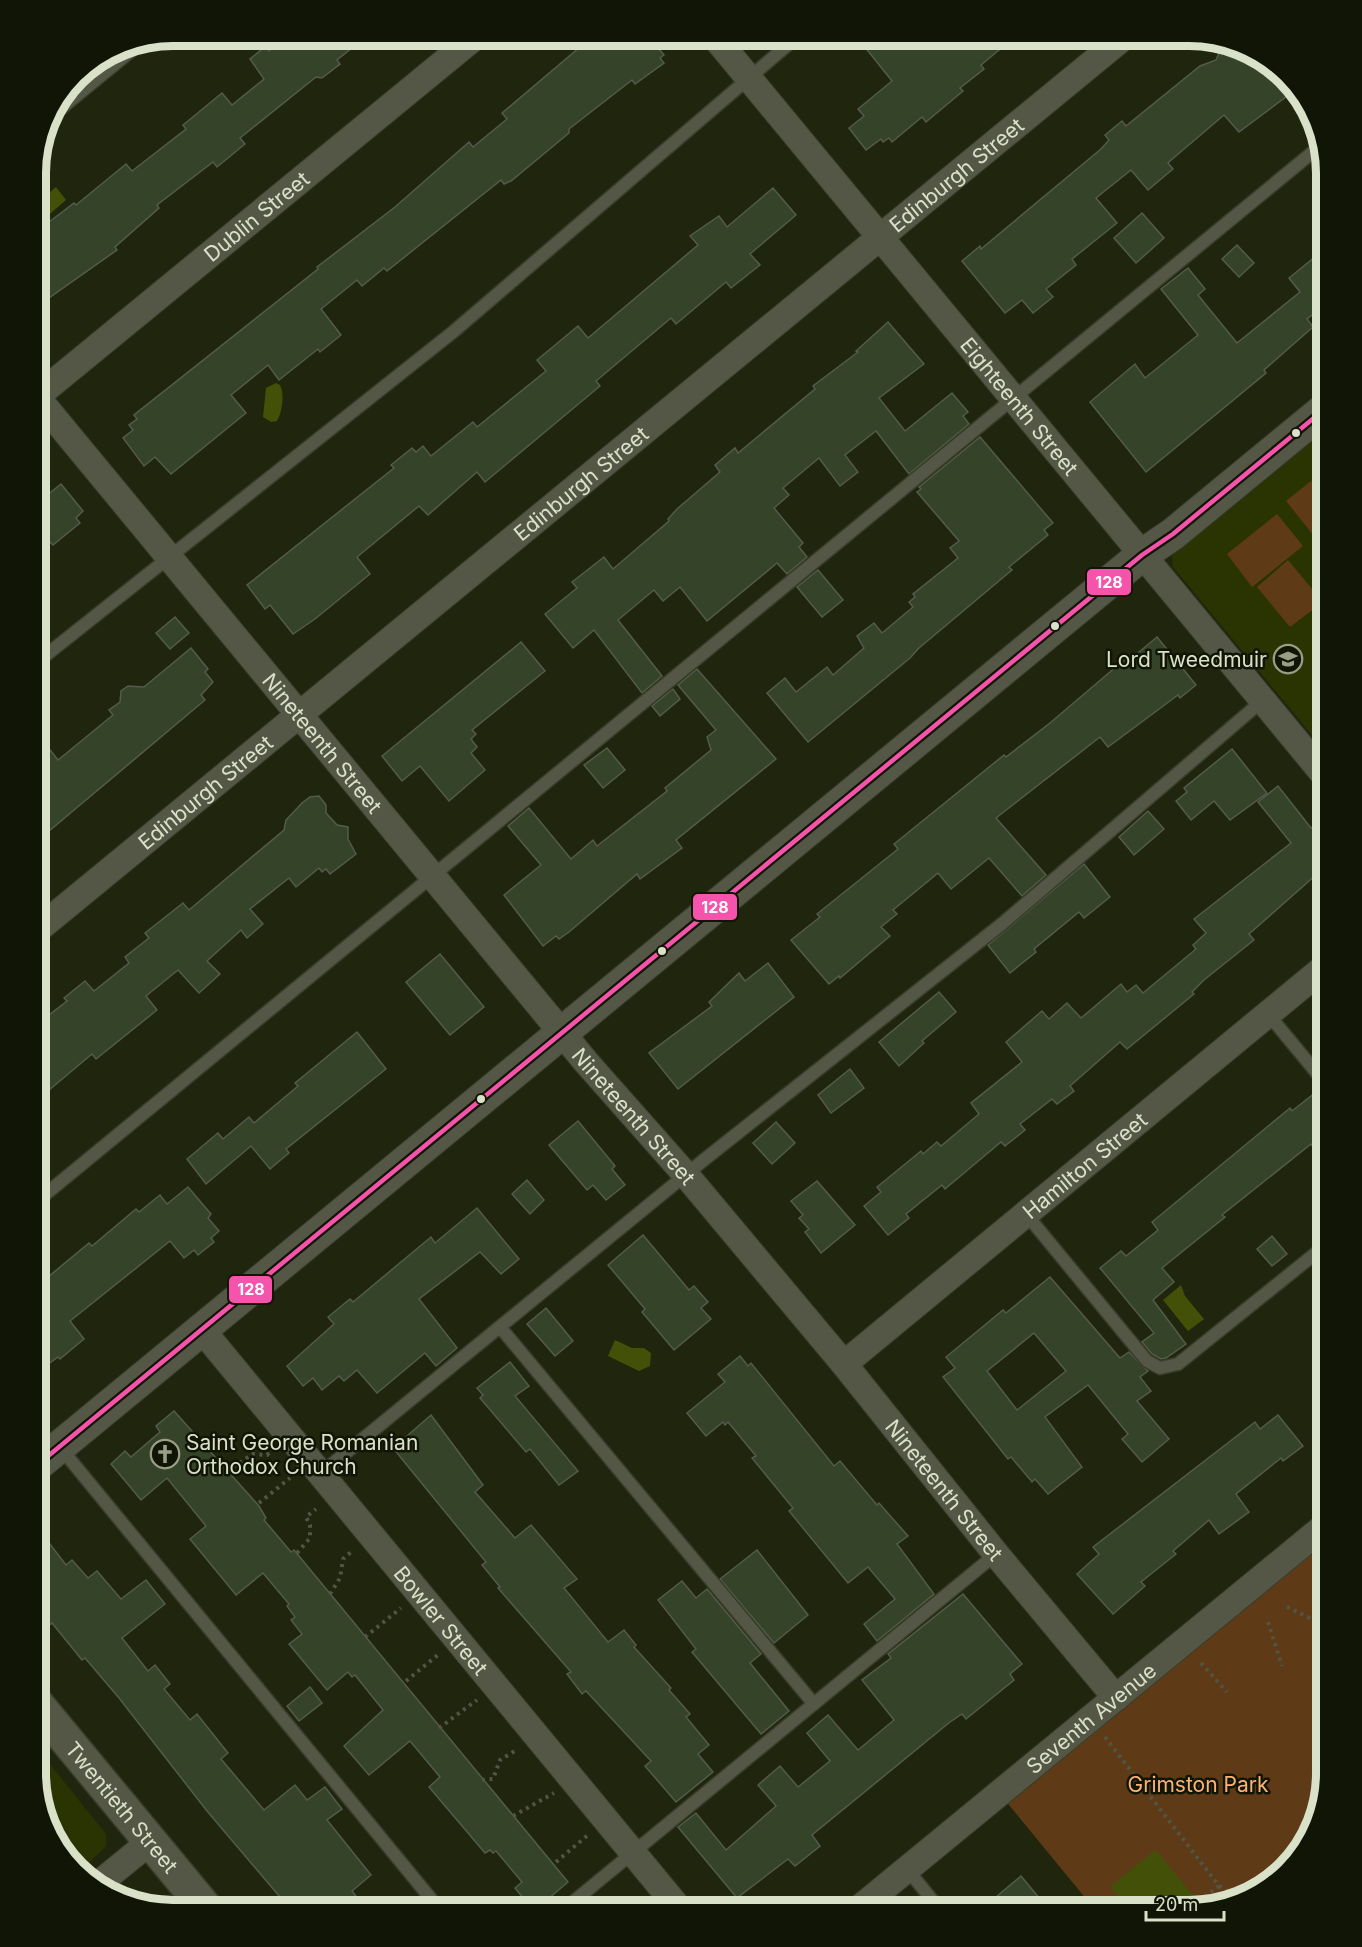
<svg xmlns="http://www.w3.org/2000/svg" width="1362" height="1947" viewBox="0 0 1362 1947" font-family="Inter,sans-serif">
<rect width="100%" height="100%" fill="#20250d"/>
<!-- built -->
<g fill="#2a3402">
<path d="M 1326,430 L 1326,752 L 1173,567 L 1172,557 L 1173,551 L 1190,534 L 1202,532 Z"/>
<path d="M 36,1747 L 106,1834 L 106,1846 L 82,1870 L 55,1843 L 36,1774 Z"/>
</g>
<!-- green -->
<g fill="#5e3b16">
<path d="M 1326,469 L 1326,551 L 1286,501 Z"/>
<path d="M 1277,514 L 1303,546 L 1252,587 L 1227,554 Z"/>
<path d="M 1288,560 L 1323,602 L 1290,627 L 1257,587 Z"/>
<path d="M 1326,1532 L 1326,1774 L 1308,1842 L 1258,1892 L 1189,1911 L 1096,1911 L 1000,1794 Z"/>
</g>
<!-- water -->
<g fill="#435007">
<path d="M 56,187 L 66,200 L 44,219 L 38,212 L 36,213 L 36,204 Z"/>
<path d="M 276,383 L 280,385 C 285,395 282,412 277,421 L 271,422 L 263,417 L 266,388 Z"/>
<path d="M 1181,1285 L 1185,1296 L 1204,1319 L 1188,1331 L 1163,1300 Z"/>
<path d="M 615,1340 L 632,1348 L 644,1348 L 651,1353 L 650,1366 L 639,1371 L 608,1356 Z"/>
<path d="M 1155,1850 L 1193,1895 L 1173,1911 L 1130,1911 L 1110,1887 Z"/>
</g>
<!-- building -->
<g fill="#354429" stroke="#535b49" stroke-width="1.5" fill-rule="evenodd">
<path d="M 288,36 L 367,36 L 337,60 L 340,64 L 322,78 L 316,77 L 240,138 L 245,144 L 217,167 L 213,162 L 157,205 L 159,208 L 115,247 L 117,250 L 36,307 L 36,232 L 74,203 L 76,205 L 126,164 L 132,171 L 186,129 L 183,125 L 222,93 L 232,105 L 264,79 L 250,59 L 266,46 L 269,51 Z"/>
<path d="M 593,36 L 648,36 L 664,55 L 660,58 L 664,63 L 635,84 L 632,80 L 569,129 L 569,133 L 511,181 L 504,184 L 501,180 L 387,271 L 384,268 L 362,286 L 357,280 L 321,309 L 341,335 L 320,352 L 318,349 L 279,380 L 268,365 L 231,395 L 246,413 L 171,474 L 155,457 L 144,466 L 123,438 L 133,430 L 129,425 L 137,419 L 134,415 L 318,269 L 317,267 L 395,207 L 469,142 L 473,147 L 507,119 L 502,113 Z"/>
<path d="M 856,36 L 1016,36 L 981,65 L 984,69 L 960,88 L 963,91 L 926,122 L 922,117 L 892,142 L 889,138 L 883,142 L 881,139 L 866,150 L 849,128 L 864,116 L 858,109 L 892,81 Z"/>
<path d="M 1223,44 L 1239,49 L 1250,62 L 1259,56 L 1294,91 L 1239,132 L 1224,115 L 1170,161 L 1168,163 L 1173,169 L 1148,190 L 1131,170 L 1096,198 L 1117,223 L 1072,259 L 1076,265 L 1046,289 L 1053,297 L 1033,313 L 1022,300 L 1005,313 L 962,261 L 980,246 L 981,249 L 1101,149 L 1109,140 L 1105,135 L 1122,121 L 1126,126 L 1200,66 L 1216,60 Z"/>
<path d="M 773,188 L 796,215 L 750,254 L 760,265 L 731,288 L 726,282 L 676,324 L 671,318 L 596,381 L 600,386 L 485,482 L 477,472 L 428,515 L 419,506 L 357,557 L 370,574 L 315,619 L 293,634 L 270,605 L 265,609 L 247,585 L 394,468 L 391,465 L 412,448 L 416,452 L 423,446 L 431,456 L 473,422 L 477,427 L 546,371 L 537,360 L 578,326 L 588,338 L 698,245 L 690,236 L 719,216 L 727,227 Z"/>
<path d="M 1142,213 L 1164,238 L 1136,263 L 1114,238 Z"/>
<path d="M 1237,245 L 1254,263 L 1239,277 L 1222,259 Z"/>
<path d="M 1326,248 L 1326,304 L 1307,319 L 1313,327 L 1264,370 L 1266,373 L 1146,472 L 1090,402 L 1135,364 L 1145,378 L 1198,335 L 1161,289 L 1188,268 L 1205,289 L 1198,295 L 1237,343 L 1300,292 L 1289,278 Z"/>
<path d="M 888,322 L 924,364 L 879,398 L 905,431 L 952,393 L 968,412 L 963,416 L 969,424 L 909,474 L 876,431 L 845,455 L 858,472 L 840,486 L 819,458 L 783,488 L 789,495 L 774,508 L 803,543 L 799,547 L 807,557 L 787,574 L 777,563 L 707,621 L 680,587 L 663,601 L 654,590 L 618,620 L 662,676 L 642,693 L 594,630 L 573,648 L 545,614 L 577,588 L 572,582 L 604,557 L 613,569 L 669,521 L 668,519 L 677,509 L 720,472 L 715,465 L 735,448 L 738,453 L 815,389 L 813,386 L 858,352 L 856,351 Z"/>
<path d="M 980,437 L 1053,523 L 1044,530 L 1048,535 L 1009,567 L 1012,570 L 919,648 L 910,658 L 808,742 L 767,693 L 785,678 L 796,692 L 827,667 L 833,675 L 864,648 L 857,636 L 874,623 L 882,633 L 913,607 L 909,602 L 915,597 L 913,594 L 958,558 L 950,548 L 959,541 L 917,492 L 921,489 L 919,487 Z"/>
<path d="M 61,484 L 83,511 L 76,518 L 80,523 L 53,545 L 36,528 L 36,504 Z"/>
<path d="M 818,570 L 843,600 L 822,617 L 797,587 Z"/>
<path d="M 175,617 L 189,633 L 170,649 L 156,633 Z"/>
<path d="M 1157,637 L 1196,685 L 1180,698 L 1178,695 L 1108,747 L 1100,737 L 996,818 L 1046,875 L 1022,896 L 989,858 L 951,889 L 938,873 L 893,910 L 897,914 L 881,927 L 890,936 L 840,978 L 839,976 L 829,984 L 791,940 L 820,917 L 817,914 L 898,849 L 894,844 L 1004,755 L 1006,757 L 1050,723 L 1131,654 L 1133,657 Z"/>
<path d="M 521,642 L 545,671 L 472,730 L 476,734 L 471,739 L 477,747 L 471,753 L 485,770 L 449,801 L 420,766 L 402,781 L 382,756 Z"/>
<path d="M 191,648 L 208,669 L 205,672 L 213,682 L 201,695 L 205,700 L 36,842 L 36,732 L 58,760 L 113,715 L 109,710 L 120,702 L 121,691 L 128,686 L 144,687 Z"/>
<path d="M 697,669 L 776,759 L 676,840 L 682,848 L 640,879 L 637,874 L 569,932 L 559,939 L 556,936 L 543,946 L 504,895 L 541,865 L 508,826 L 529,808 L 571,859 L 593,840 L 597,846 L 667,791 L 665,788 L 711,750 L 707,737 L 716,730 L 678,685 Z"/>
<path d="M 673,689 L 680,699 L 660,716 L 652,706 Z"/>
<path d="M 607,748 L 625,770 L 603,788 L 584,765 Z"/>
<path d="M 1232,749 L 1267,793 L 1230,820 L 1214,801 L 1191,820 L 1176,801 L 1187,792 L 1184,788 Z"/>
<path d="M 1278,786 L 1311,828 L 1315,825 L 1326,839 L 1326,866 L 1249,934 L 1254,940 L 1204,980 L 1192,992 L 1194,994 L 1127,1049 L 1120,1042 L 1070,1086 L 1074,1091 L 1057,1104 L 1052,1099 L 1020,1124 L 1025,1130 L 1005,1146 L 1001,1142 L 945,1189 L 942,1185 L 906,1214 L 909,1218 L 888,1235 L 864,1206 L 881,1192 L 877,1187 L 921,1151 L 923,1154 L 937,1142 L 941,1146 L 979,1114 L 971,1103 L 1022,1062 L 1006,1042 L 1042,1011 L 1049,1019 L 1067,1003 L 1081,1018 L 1121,984 L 1127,992 L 1136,985 L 1143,993 L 1196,949 L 1193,945 L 1206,933 L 1194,919 L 1291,843 L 1258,802 Z"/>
<path d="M 319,796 L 326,805 L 326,813 L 337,825 L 348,827 L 348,839 L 356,854 L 330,874 L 326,869 L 322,872 L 319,868 L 296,887 L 289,878 L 250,909 L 263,924 L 247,938 L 241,930 L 207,961 L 220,974 L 199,993 L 178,970 L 146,996 L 157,1010 L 96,1059 L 92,1054 L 36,1101 L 36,1025 L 67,1001 L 64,998 L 85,981 L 94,991 L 129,963 L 125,957 L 149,938 L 145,933 L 183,903 L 189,910 L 284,830 L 286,820 L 302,803 L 310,797 Z"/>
<path d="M 1148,811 L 1164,829 L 1134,855 L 1119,837 Z"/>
<path d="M 1084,864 L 1110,897 L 1084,918 L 1079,912 L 1034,949 L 1036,952 L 1010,973 L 988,945 Z"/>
<path d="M 440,954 L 484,1007 L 450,1035 L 406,982 Z"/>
<path d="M 768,963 L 794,997 L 678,1089 L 649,1053 L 712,1006 L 709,1002 L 739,973 L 745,981 Z"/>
<path d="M 939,992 L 956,1012 L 922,1041 L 924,1043 L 899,1066 L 879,1042 Z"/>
<path d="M 357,1032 L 386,1069 L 286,1149 L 289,1153 L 270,1169 L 251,1146 L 206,1184 L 187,1159 L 218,1133 L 223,1139 L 249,1117 L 254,1123 L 298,1086 L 295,1083 Z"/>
<path d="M 850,1069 L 864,1088 L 831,1113 L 818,1095 Z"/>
<path d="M 1320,1089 L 1326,1092 L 1326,1163 L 1311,1144 L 1222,1215 L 1225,1217 L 1162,1268 L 1174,1282 L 1153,1300 L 1186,1344 L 1166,1358 L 1161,1359 L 1152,1354 L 1142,1342 L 1154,1333 L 1100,1268 L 1121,1251 L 1126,1256 L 1158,1230 L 1152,1222 L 1290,1108 L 1292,1111 Z"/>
<path d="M 578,1121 L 615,1166 L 612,1169 L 625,1185 L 606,1200 L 593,1185 L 587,1190 L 549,1145 Z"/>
<path d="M 776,1122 L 795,1143 L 772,1164 L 753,1143 Z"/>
<path d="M 527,1180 L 544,1200 L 530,1214 L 512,1194 Z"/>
<path d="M 817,1181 L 855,1225 L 821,1253 L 805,1232 L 809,1229 L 799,1218 L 803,1215 L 791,1201 Z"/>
<path d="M 188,1187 L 211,1214 L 208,1218 L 219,1231 L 211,1238 L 214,1242 L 198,1255 L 194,1250 L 184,1258 L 170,1241 L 70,1321 L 84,1339 L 60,1359 L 58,1357 L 36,1373 L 36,1287 L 89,1243 L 92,1246 L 136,1209 L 139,1212 L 160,1195 L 167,1204 Z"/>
<path d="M 477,1208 L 519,1259 L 501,1274 L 480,1252 L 419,1299 L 457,1348 L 436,1366 L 425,1353 L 377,1393 L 357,1370 L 344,1381 L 339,1376 L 322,1390 L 313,1378 L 303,1386 L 287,1366 L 334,1324 L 328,1317 L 350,1299 L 353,1302 L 431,1237 L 435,1243 Z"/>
<path d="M 643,1235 L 689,1290 L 694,1286 L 708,1302 L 701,1308 L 711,1319 L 674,1350 L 642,1312 L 645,1309 L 608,1265 Z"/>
<path d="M 1272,1236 L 1287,1254 L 1272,1266 L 1257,1249 Z"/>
<path d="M 1050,1277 L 1120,1358 L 1129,1352 L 1148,1371 L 1140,1377 L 1151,1391 L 1137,1401 L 1169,1439 L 1142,1462 L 1122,1439 L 1128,1434 L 1088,1385 L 1045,1417 L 1082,1467 L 1048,1494 L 1035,1479 L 1032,1482 L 1011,1457 L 1008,1459 L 943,1377 L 955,1368 L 946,1357 L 1003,1310 L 1006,1313 ZM 1034,1333 L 1066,1371 L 1017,1410 L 987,1371 Z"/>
<path d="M 546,1308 L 573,1341 L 555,1356 L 527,1324 Z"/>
<path d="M 740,1356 L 748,1366 L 751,1363 L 834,1466 L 840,1461 L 877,1505 L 879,1503 L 908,1536 L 897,1544 L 934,1594 L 877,1641 L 864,1624 L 895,1599 L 868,1567 L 848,1583 L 789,1511 L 793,1508 L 752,1458 L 756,1456 L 728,1422 L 725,1425 L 723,1422 L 706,1436 L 687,1413 L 725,1382 L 718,1374 Z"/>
<path d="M 510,1362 L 529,1386 L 515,1396 L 578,1471 L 559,1485 L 530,1449 L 526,1452 L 480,1398 L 483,1395 L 477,1388 Z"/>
<path d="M 174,1411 L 259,1506 L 266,1518 L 264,1520 L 291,1552 L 294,1550 L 568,1882 L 534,1911 L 515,1888 L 522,1882 L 496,1851 L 493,1853 L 490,1850 L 485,1853 L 429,1787 L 440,1777 L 410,1741 L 369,1775 L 344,1746 L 383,1710 L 355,1675 L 352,1677 L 348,1672 L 327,1690 L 289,1644 L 302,1634 L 291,1620 L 295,1617 L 287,1606 L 289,1604 L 263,1573 L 236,1595 L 190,1539 L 206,1526 L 167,1478 L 141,1500 L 111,1464 L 125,1451 L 131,1457 L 160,1432 L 156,1426 Z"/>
<path d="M 431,1415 L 483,1485 L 475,1492 L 515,1538 L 531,1525 L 577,1579 L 564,1588 L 608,1642 L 624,1630 L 636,1645 L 634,1647 L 671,1688 L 669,1690 L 690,1714 L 686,1717 L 709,1745 L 698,1754 L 713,1772 L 676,1802 L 645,1766 L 651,1761 L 586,1691 L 582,1694 L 567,1674 L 571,1672 L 498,1588 L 500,1587 L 482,1565 L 486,1562 L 393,1448 Z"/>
<path d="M 1278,1415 L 1303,1446 L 1283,1461 L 1281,1458 L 1236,1494 L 1249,1512 L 1219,1534 L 1209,1520 L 1173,1551 L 1176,1554 L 1141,1582 L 1145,1586 L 1113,1614 L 1077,1574 L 1099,1554 L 1093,1547 L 1255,1422 L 1260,1429 Z"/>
<path d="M 36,1526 L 66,1565 L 72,1560 L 88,1578 L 97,1571 L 121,1599 L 146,1580 L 165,1604 L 122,1638 L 148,1671 L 155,1665 L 170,1684 L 164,1689 L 190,1720 L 197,1714 L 228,1753 L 221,1759 L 264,1810 L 295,1785 L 307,1800 L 325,1787 L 342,1809 L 327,1820 L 371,1875 L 352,1891 L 367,1911 L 285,1911 L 285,1903 L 207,1811 L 119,1698 L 85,1658 L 82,1660 L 52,1623 L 47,1627 L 36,1613 Z"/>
<path d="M 757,1550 L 808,1615 L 774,1643 L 720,1579 Z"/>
<path d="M 682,1581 L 696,1598 L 707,1589 L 761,1654 L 750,1663 L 789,1711 L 761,1734 L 692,1652 L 696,1649 L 658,1600 Z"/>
<path d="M 963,1594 L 1022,1664 L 1010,1674 L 1014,1680 L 966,1719 L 962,1714 L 950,1722 L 812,1835 L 820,1846 L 795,1866 L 788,1859 L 737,1898 L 678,1827 L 696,1813 L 726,1850 L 776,1806 L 758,1785 L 780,1766 L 798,1787 L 830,1761 L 807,1733 L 828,1715 L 858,1750 L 894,1720 L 862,1680 L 891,1658 L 888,1654 Z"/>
<path d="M 310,1687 L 322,1703 L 299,1721 L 287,1706 Z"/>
<path d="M 1021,1876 L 1050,1911 L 986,1911 L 999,1900 L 996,1897 Z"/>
</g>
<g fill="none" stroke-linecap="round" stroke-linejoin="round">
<!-- service casing -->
<g stroke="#393d2c" stroke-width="15">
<g id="service">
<path d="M 48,119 L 142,42"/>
<path d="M 36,663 L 453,332 L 798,36"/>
<path d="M 1268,1014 L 1326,1084"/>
<path d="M 36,1202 L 1319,147"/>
<path d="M 1026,1214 L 1147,1361 L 1160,1368 L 1178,1364 L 1326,1245"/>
<path d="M 500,1327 L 814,1704"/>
<path d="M 59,1446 L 441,1911"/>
<path d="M 320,1474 L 705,1159 L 1003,923 L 1262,701"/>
<path d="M 907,1869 L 941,1911"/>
<path d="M 562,1911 L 996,1554"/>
</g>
</g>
<!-- minor casing -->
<g stroke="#393d2c" stroke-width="28">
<g id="minor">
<path id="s1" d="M 714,36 L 1326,777"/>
<path id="s2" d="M 36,396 L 586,1062 L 686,1175 L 844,1364 L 996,1554 L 1116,1698"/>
<path id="s3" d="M 36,397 L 476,36"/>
<path id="s4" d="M 36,931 L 1125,36"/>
<path id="s5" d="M 202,1330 L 681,1911"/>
<path id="s6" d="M 844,1364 L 1326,966"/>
<path d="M 97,1885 L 151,1841"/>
<path id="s7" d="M 856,1911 L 1326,1525"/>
</g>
</g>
<!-- tertiary casing -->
<g stroke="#393d2c" stroke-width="34">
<path id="tertiary" d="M 36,1466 L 1142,555 L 1173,534 L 1326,408"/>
</g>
<!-- secondary casing -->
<g stroke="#393d2c" stroke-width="36">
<g id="secondary">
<path id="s8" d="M 36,1703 L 208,1911"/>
</g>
</g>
<!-- path -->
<g stroke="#515546" stroke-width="4" stroke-dasharray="3 4.5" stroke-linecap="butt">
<path d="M 227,1471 L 253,1454 L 267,1455 L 271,1451"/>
<path d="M 259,1503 L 290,1478"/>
<path d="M 297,1553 L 310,1538 L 310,1525 L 306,1517 L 316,1509"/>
<path d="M 330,1594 L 340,1578 L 343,1559 L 351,1552"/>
<path d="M 1287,1607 L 1326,1626"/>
<path d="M 1268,1622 L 1282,1666"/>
<path d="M 365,1637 L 401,1608"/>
<path d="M 1201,1663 L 1227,1692"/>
<path d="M 406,1681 L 439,1654"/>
<path d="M 439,1728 L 477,1700"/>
<path d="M 1105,1737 L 1219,1886 L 1186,1911"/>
<path d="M 482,1780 L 493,1779 L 500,1760 L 518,1749"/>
<path d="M 513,1816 L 554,1793"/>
<path d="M 556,1862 L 588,1835"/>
<path d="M 1219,1886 L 1239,1898"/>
</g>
<!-- service -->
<use href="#service" stroke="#545746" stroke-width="12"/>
<!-- minor -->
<use href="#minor" stroke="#545746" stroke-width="26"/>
<!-- tertiary -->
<use href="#tertiary" stroke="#545746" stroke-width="32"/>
<!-- secondary -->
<use href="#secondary" stroke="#545746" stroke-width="33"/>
<!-- bus-1 casing -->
<g stroke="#111505" stroke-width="9">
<path id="bus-1" d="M 36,1466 L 1142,555 L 1173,534 L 1326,408"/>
</g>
<!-- bus-1 -->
<use href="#bus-1" stroke="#f653ac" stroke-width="4.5"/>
</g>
<!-- icons -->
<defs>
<g id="school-ring" transform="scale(1.5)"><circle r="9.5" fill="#111505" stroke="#999f87" stroke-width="1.5"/><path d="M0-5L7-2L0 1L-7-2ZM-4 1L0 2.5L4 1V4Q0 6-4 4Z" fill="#999f87"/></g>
<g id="church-ring" transform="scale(1.5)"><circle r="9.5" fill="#111505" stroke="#999f87" stroke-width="1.5"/><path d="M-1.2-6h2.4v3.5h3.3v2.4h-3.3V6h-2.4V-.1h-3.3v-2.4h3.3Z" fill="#999f87"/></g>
</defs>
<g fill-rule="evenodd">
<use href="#school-ring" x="1288" y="659"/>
<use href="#church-ring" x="165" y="1454"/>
</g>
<!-- markers -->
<g fill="#dae1c9" stroke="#111505" stroke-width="2">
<circle cx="1296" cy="433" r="5"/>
<circle cx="1055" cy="626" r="5"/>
<circle cx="662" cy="951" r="5"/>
<circle cx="481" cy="1099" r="5"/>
</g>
<g text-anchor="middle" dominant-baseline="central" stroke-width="5" stroke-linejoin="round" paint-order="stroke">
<!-- street labels -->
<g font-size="21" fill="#dae1c9" stroke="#111505">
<text stroke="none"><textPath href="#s4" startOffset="1191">Edinburgh Street</textPath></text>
<text stroke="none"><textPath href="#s3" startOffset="285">Dublin Street</textPath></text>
<text stroke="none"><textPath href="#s1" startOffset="480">Eighteenth Street</textPath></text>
<text stroke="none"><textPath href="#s4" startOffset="705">Edinburgh Street</textPath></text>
<text stroke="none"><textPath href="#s2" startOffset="450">Nineteenth Street</textPath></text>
<text stroke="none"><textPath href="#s4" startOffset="219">Edinburgh Street</textPath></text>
<text stroke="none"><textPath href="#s2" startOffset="936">Nineteenth Street</textPath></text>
<text stroke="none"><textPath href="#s6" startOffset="312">Hamilton Street</textPath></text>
<text stroke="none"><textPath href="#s2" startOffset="1422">Nineteenth Street</textPath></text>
<text stroke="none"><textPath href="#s5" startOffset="376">Bowler Street</textPath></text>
<text stroke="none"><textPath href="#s7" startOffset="304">Seventh Avenue</textPath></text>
<text stroke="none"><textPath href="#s8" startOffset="135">Twentieth Street</textPath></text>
</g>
<!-- poi labels -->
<g font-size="21" fill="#dae1c9" stroke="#111505" text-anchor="end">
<text x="1267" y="659">Lord Tweedmuir</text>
<text x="186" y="1442" text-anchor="start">Saint George Romanian<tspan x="186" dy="24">Orthodox Church</tspan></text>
</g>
<!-- park labels -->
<g font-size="21" fill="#fbb375" stroke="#111505">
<text x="1198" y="1784">Grimston Park</text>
</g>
</g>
<!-- crop -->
<path d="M0 0H1362V1947H0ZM173 46H1189A127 127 0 0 1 1316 173V1773A127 127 0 0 1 1189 1900H173A127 127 0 0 1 46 1773V173A127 127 0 0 1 173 46Z" fill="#111505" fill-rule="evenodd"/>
<path fill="none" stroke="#dae1c9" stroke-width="8" d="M173 46H1189A127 127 0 0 1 1316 173V1773A127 127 0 0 1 1189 1900H173A127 127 0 0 1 46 1773V173A127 127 0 0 1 173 46Z"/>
<g stroke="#111505" stroke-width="2">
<rect x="1086" y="568" width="46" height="28" rx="6" fill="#f653ac"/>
<rect x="692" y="893" width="46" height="28" rx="6" fill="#f653ac"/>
<rect x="228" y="1275" width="45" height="29" rx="6" fill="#f653ac"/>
</g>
<g font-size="16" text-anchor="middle" font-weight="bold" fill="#fff">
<text x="1109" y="588">128</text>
<text x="715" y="913">128</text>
<text x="251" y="1295">128</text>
</g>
<!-- scale -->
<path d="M1146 1911v9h78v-9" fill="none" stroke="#dae1c9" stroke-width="3"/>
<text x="1155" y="1911" font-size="18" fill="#dae1c9" stroke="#111505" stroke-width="4.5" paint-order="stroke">20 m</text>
</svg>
